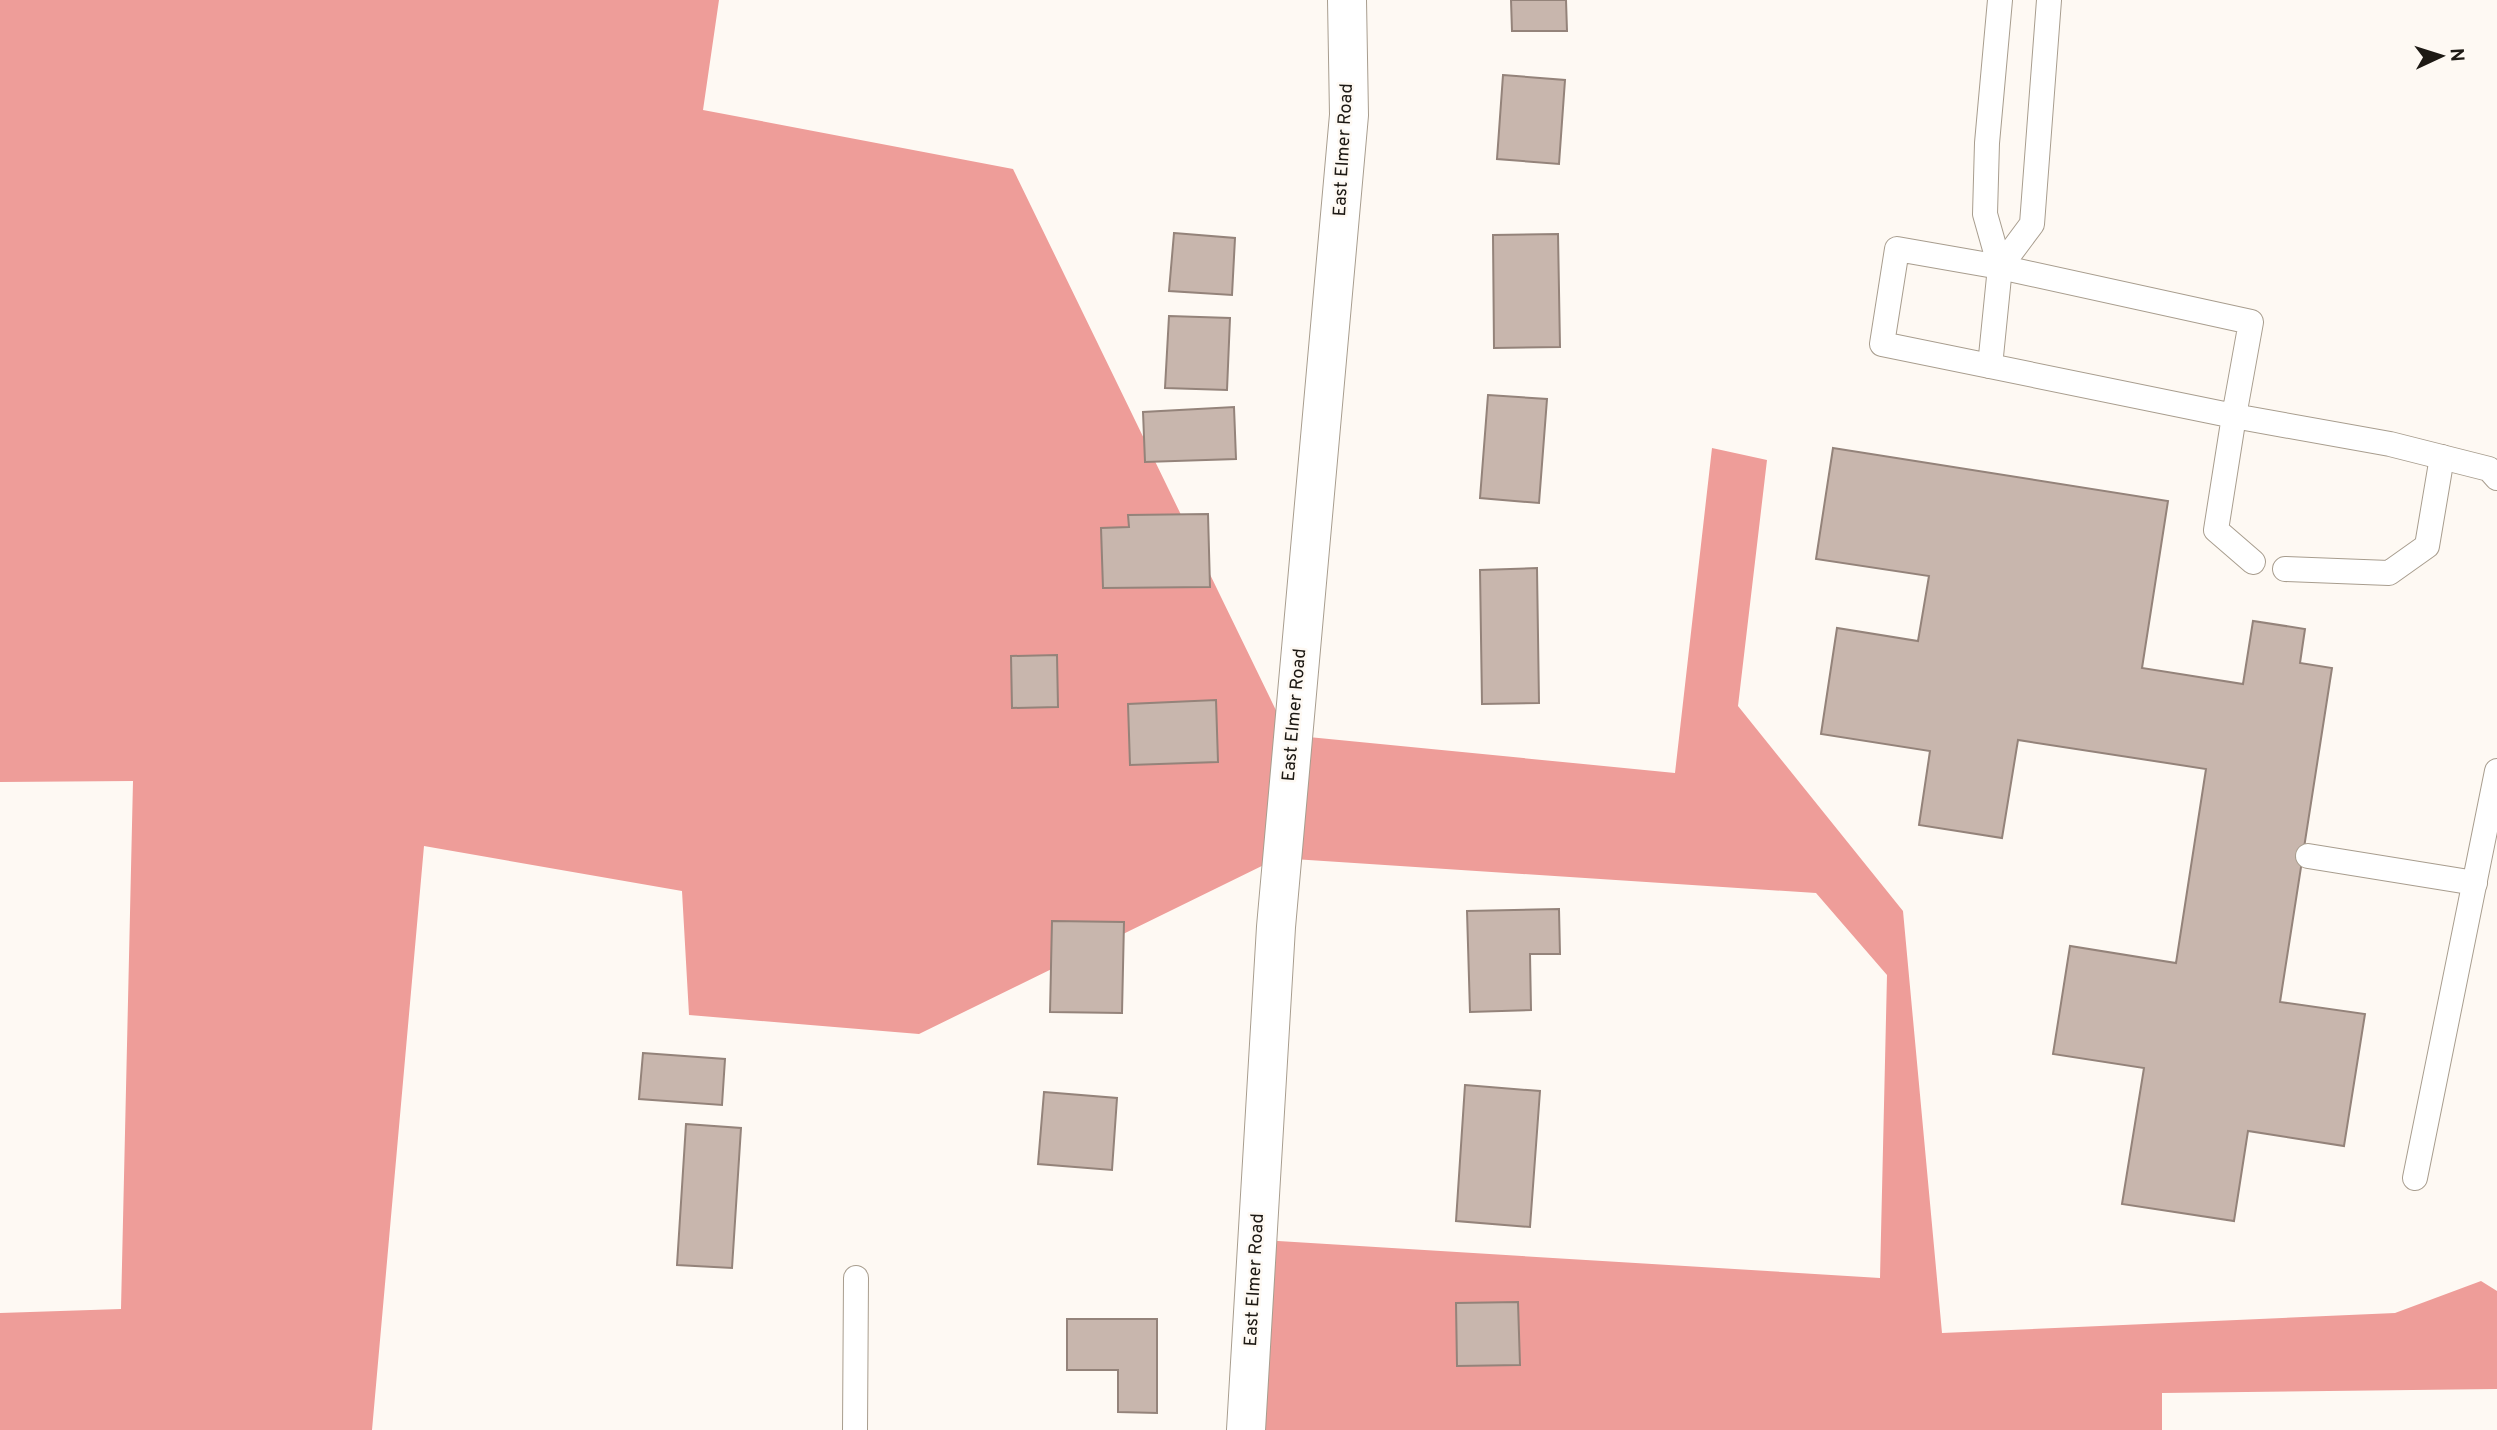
<svg xmlns="http://www.w3.org/2000/svg" width="2497" height="1430" viewBox="0 0 2497 1430" font-family="Overpass,sans-serif">
<rect width="100%" height="100%" fill="#fef9f3"/>
<!-- forest -->
<path fill="#ee9d99" d="M 0,0 L 719,0 L 703,110 L 1013,169 L 1288,735 L 1675,773 L 1712,448 L 1767,460 L 1738,706 L 1903,911 L 1942,1333 L 2395,1313 L 2481,1281 L 2497,1291 L 2497,1389 L 2162,1393 L 2162,1430 L 1236,1430 L 1245,1239 L 1880,1278 L 1887,975 L 1816,893 L 1278,858 L 919,1034 L 689,1015 L 682,891 L 424,846 L 372,1430 L 0,1430 L 0,1313 L 121,1309 L 133,781 L 0,782 Z"/>
<!-- building -->
<g fill="#c8b6ad" stroke="#94837a" stroke-width="2">
<path d="M 1511,0 L 1566,0 L 1567,31 L 1512,31 Z"/>
<path d="M 1503,75 L 1565,80 L 1559,164 L 1497,159 Z"/>
<path d="M 1174,233 L 1235,238 L 1232,295 L 1169,291 Z"/>
<path d="M 1558,234 L 1560,347 L 1494,348 L 1493,235 Z"/>
<path d="M 1169,316 L 1230,318 L 1227,390 L 1165,388 Z"/>
<path d="M 1488,395 L 1547,399 L 1539,503 L 1480,498 Z"/>
<path d="M 1234,407 L 1236,459 L 1145,462 L 1143,412 Z"/>
<path d="M 1833,448 L 2168,501 L 2142,668 L 2243,684 L 2253,621 L 2305,629 L 2300,663 L 2332,668 L 2280,1002 L 2365,1014 L 2344,1146 L 2248,1131 L 2234,1221 L 2122,1204 L 2144,1068 L 2053,1054 L 2070,946 L 2176,963 L 2206,769 L 2018,740 L 2002,838 L 1919,825 L 1930,751 L 1821,734 L 1837,628 L 1918,641 L 1929,576 L 1816,559 Z"/>
<path d="M 1208,514 L 1210,587 L 1103,588 L 1101,528 L 1129,527 L 1128,515 Z"/>
<path d="M 1537,568 L 1539,703 L 1482,704 L 1480,570 Z"/>
<path d="M 1057,655 L 1058,707 L 1012,708 L 1011,656 Z"/>
<path d="M 1216,700 L 1218,762 L 1130,765 L 1128,704 Z"/>
<path d="M 1559,909 L 1560,954 L 1530,954 L 1531,1010 L 1470,1012 L 1467,911 Z"/>
<path d="M 1052,921 L 1124,922 L 1122,1013 L 1050,1012 Z"/>
<path d="M 643,1053 L 725,1059 L 722,1105 L 639,1099 Z"/>
<path d="M 1465,1085 L 1540,1091 L 1530,1227 L 1456,1221 Z"/>
<path d="M 1044,1092 L 1117,1098 L 1112,1170 L 1038,1164 Z"/>
<path d="M 686,1124 L 741,1128 L 732,1268 L 677,1265 Z"/>
<path d="M 1518,1302 L 1520,1365 L 1457,1366 L 1456,1303 Z"/>
<path d="M 1067,1319 L 1157,1319 L 1157,1413 L 1118,1412 L 1118,1370 L 1067,1370 Z"/>
</g>
<g fill="none" stroke-linecap="round" stroke-linejoin="round">
<!-- lane casing -->
<g stroke="#a89d8e" stroke-width="26">
<g id="lane">
<path d="M 2000,267 L 2032,224 L 2049,0"/>
<path d="M 1990,366 L 2000,267 L 1985,214 L 1987,143 L 2000,0"/>
<path d="M 2253,562 L 2216,530 L 2234,416 L 1882,344 L 1897,249 L 2000,267 L 2251,322 L 2234,416 L 2390,444 L 2489,469 L 2497,478"/>
<path d="M 2285,569 L 2389,573 L 2427,546 L 2442,457"/>
<path d="M 2308,856 L 2475,883"/>
<path d="M 2415,1178 L 2497,771"/>
<path d="M 855,1430 L 856,1278"/>
</g>
</g>
<!-- street casing -->
<g stroke="#a89d8e" stroke-width="40">
<path id="street" d="M 1246,1430 L 1276,927 L 1349,115 L 1347,0"/>
</g>
<!-- lane -->
<use href="#lane" stroke="#fff" stroke-width="24"/>
<!-- street -->
<use href="#street" stroke="#fff" stroke-width="38"/>
</g>
<g text-anchor="middle" dominant-baseline="central" stroke-width="5" stroke-linejoin="round" paint-order="stroke">
<!-- street labels -->
<g font-size="18" fill="#1d1914" stroke="#fef9f3">
<text transform="translate(1344 150) rotate(-87)">East Elmer Road</text>
<text transform="translate(1295 715) rotate(-85)">East Elmer Road</text>
<text transform="translate(1255 1280) rotate(-87)">East Elmer Road</text>
</g>
</g>
<!-- north arrow -->
<g transform="translate(2441 56) rotate(86)" stroke="#fef9f3" stroke-width="5" paint-order="stroke">
<path d="M0-5L12 26L0 18L-12 26Z" fill="#1d1914"/>
<text y="-10" font-size="19" font-weight="bold" text-anchor="middle" fill="#1d1914">N</text>
</g>
</svg>
